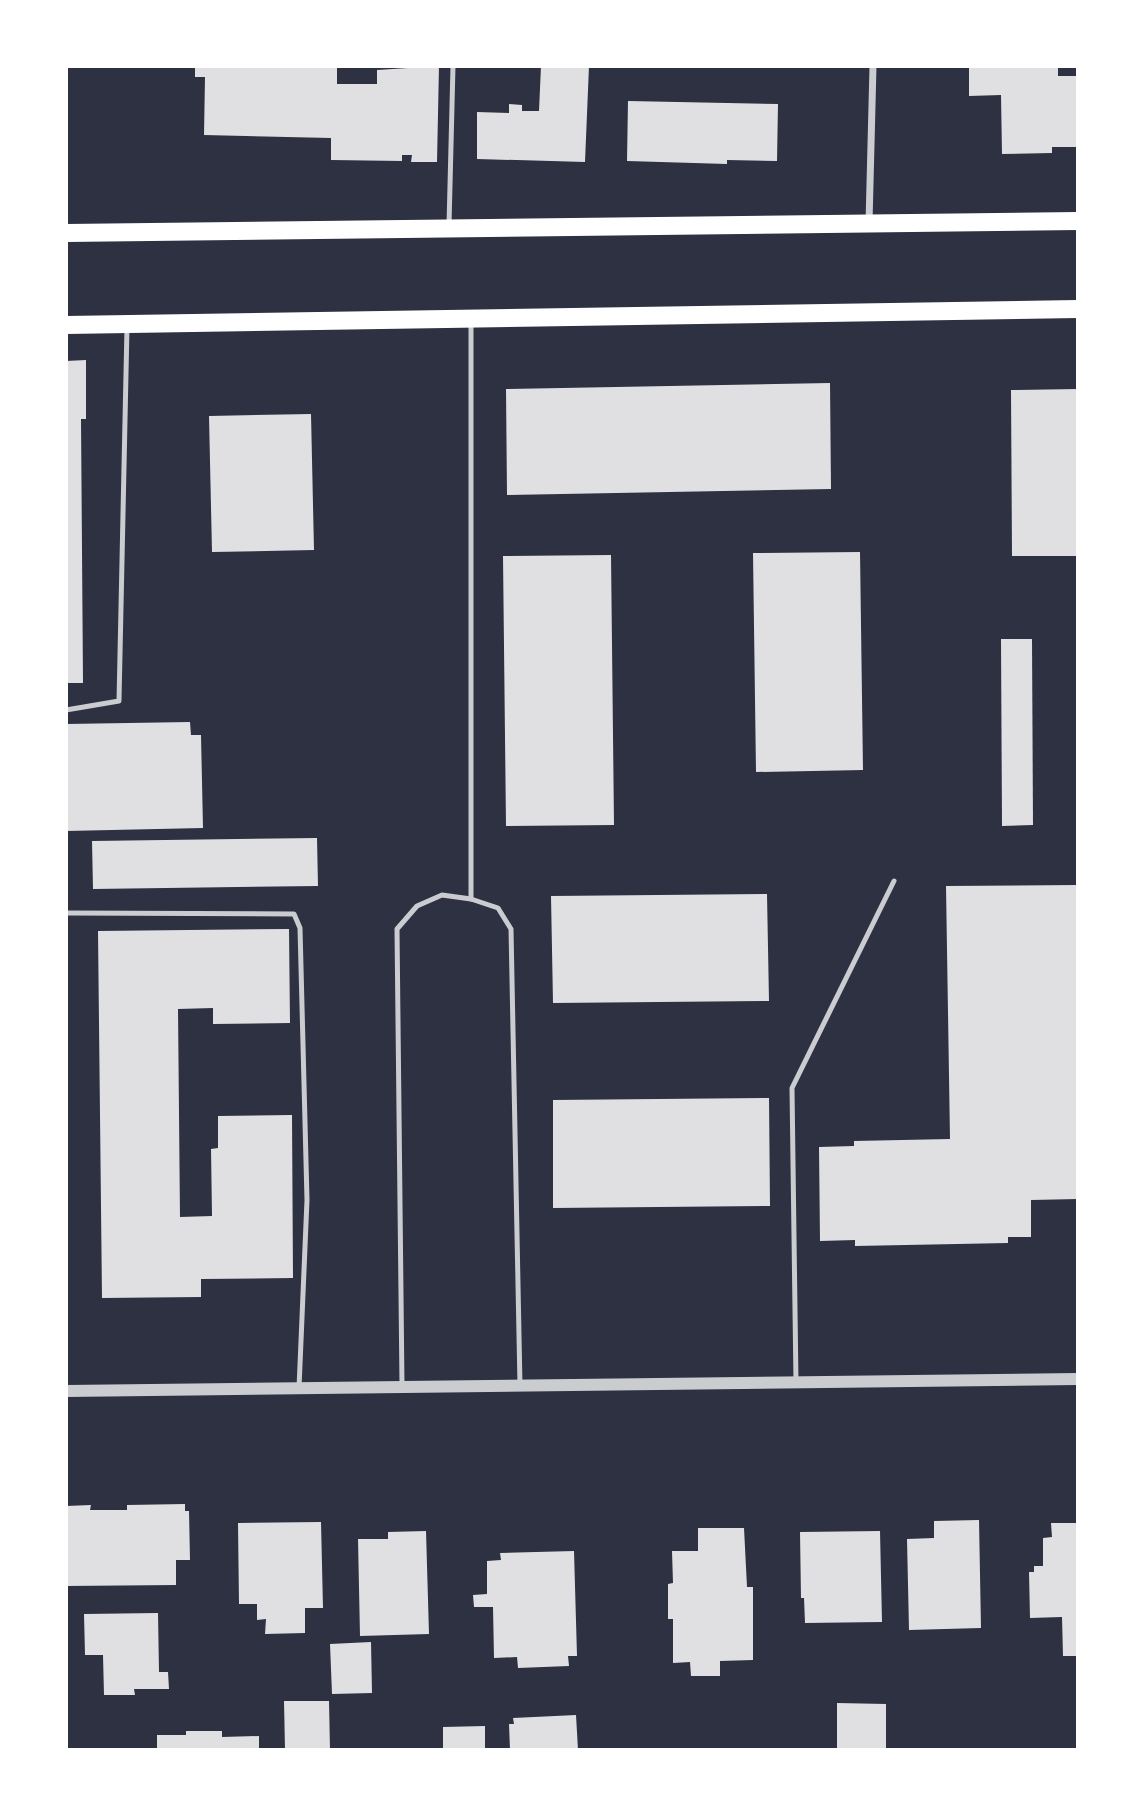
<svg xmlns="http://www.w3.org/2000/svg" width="1144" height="1816" viewBox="0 0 1144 1816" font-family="'Times New Roman',serif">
<rect width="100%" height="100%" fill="#2d3142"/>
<!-- building -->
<g fill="#e0e0e3">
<path d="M 195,66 L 337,66 L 337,84 L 377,84 L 377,70 L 439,66 L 437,162 L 411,162 L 412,155 L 402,155 L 402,161 L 331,160 L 331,138 L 204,135 L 205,77 L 195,77 Z"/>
<path d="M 541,66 L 589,66 L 585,162 L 477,159 L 477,112 L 509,113 L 509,104 L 522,105 L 522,111 L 539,111 Z"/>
<path d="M 969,66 L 1058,66 L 1058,76 L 1078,76 L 1078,147 L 1052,147 L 1052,153 L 1002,154 L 1001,95 L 969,96 Z"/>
<path d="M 628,101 L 778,104 L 777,161 L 727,160 L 727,164 L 627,161 Z"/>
<path d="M 86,360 L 86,419 L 81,419 L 83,683 L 66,683 L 66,361 Z"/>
<path d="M 830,383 L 831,489 L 507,495 L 506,389 Z"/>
<path d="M 1078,389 L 1078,556 L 1012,556 L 1011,390 Z"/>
<path d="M 311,414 L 314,550 L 212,552 L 209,416 Z"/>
<path d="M 860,552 L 863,770 L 756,772 L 753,553 Z"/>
<path d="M 611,555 L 614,825 L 506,826 L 503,556 Z"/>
<path d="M 1001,639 L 1032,639 L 1033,825 L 1002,826 Z"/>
<path d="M 190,722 L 191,735 L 201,735 L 203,828 L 66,831 L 66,724 Z"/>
<path d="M 317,838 L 318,886 L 93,889 L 92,841 Z"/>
<path d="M 1078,885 L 1078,1199 L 1031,1200 L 1031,1237 L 1008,1237 L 1008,1243 L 855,1246 L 855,1240 L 820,1241 L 819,1147 L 854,1146 L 854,1141 L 950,1139 L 946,886 Z"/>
<path d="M 767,894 L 769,1001 L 553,1003 L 551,896 Z"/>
<path d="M 289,929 L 290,1023 L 213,1024 L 213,1008 L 178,1009 L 180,1217 L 212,1216 L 211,1149 L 218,1148 L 218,1116 L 292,1115 L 293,1278 L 201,1279 L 201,1297 L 102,1298 L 98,931 Z"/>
<path d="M 769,1098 L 770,1206 L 553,1208 L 553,1100 Z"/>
<path d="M 185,1504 L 185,1511 L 189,1511 L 190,1560 L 176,1560 L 176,1585 L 66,1586 L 66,1506 L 91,1505 L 90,1510 L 127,1510 L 127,1505 Z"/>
<path d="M 979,1520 L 981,1628 L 909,1630 L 907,1539 L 934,1538 L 934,1521 Z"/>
<path d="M 321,1522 L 323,1608 L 305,1608 L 305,1633 L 265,1634 L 266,1619 L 257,1620 L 257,1604 L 239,1604 L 238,1523 Z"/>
<path d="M 1051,1523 L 1078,1523 L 1078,1656 L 1063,1656 L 1062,1617 L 1030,1618 L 1029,1572 L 1034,1572 L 1034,1566 L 1043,1566 L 1043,1538 L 1052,1537 Z"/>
<path d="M 698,1528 L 744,1528 L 747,1587 L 753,1587 L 753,1660 L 720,1661 L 720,1676 L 691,1676 L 690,1662 L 673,1663 L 673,1619 L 668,1619 L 668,1584 L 673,1583 L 672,1551 L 698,1551 Z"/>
<path d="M 426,1531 L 429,1634 L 360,1636 L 358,1539 L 388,1539 L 388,1532 Z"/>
<path d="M 880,1531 L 882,1622 L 805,1623 L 804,1598 L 801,1598 L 800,1532 Z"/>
<path d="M 574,1551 L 577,1656 L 568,1656 L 569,1666 L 518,1668 L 517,1657 L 494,1658 L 493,1607 L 474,1607 L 473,1595 L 487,1594 L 487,1561 L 501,1560 L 500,1553 Z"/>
<path d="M 158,1613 L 159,1672 L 168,1672 L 169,1689 L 134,1689 L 135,1695 L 104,1695 L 103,1655 L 85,1655 L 84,1614 Z"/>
<path d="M 371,1642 L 372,1693 L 332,1694 L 330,1644 Z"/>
<path d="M 284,1701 L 329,1701 L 330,1750 L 285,1750 Z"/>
<path d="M 837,1703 L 886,1704 L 886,1750 L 837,1750 Z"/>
<path d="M 576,1715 L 578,1750 L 510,1750 L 509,1724 L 514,1724 L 513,1718 Z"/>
<path d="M 485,1726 L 485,1750 L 443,1750 L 443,1727 Z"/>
<path d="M 186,1731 L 222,1731 L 222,1737 L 259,1736 L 259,1750 L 157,1750 L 157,1735 L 186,1735 Z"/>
</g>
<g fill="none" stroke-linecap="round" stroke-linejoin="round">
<!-- service -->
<g stroke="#caccd0" stroke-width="5">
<path d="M 449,225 L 453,66"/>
<path d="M 66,710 L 119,701 L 127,327"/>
<path d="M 471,899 L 471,321"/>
<path d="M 66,913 L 294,914 L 300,928 L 307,1200 L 299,1388"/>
<path d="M 796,1383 L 792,1088 L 894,881"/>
<path d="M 402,1386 L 397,929 L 417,906 L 442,895 L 471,899 L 498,908 L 511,929 L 520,1386"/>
</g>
<!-- minor -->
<path stroke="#caccd0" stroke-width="7" d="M 869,223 L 873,66"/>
<!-- tertiary -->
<path stroke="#caccd0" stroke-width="12" d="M 66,1391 L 1078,1379"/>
<!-- primary -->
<g stroke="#fff" stroke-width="18">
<path d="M 66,233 L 1078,221"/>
<path d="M 66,325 L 1078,309"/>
</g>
</g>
<!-- border -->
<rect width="1144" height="1816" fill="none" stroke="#ffffff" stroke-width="136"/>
</svg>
